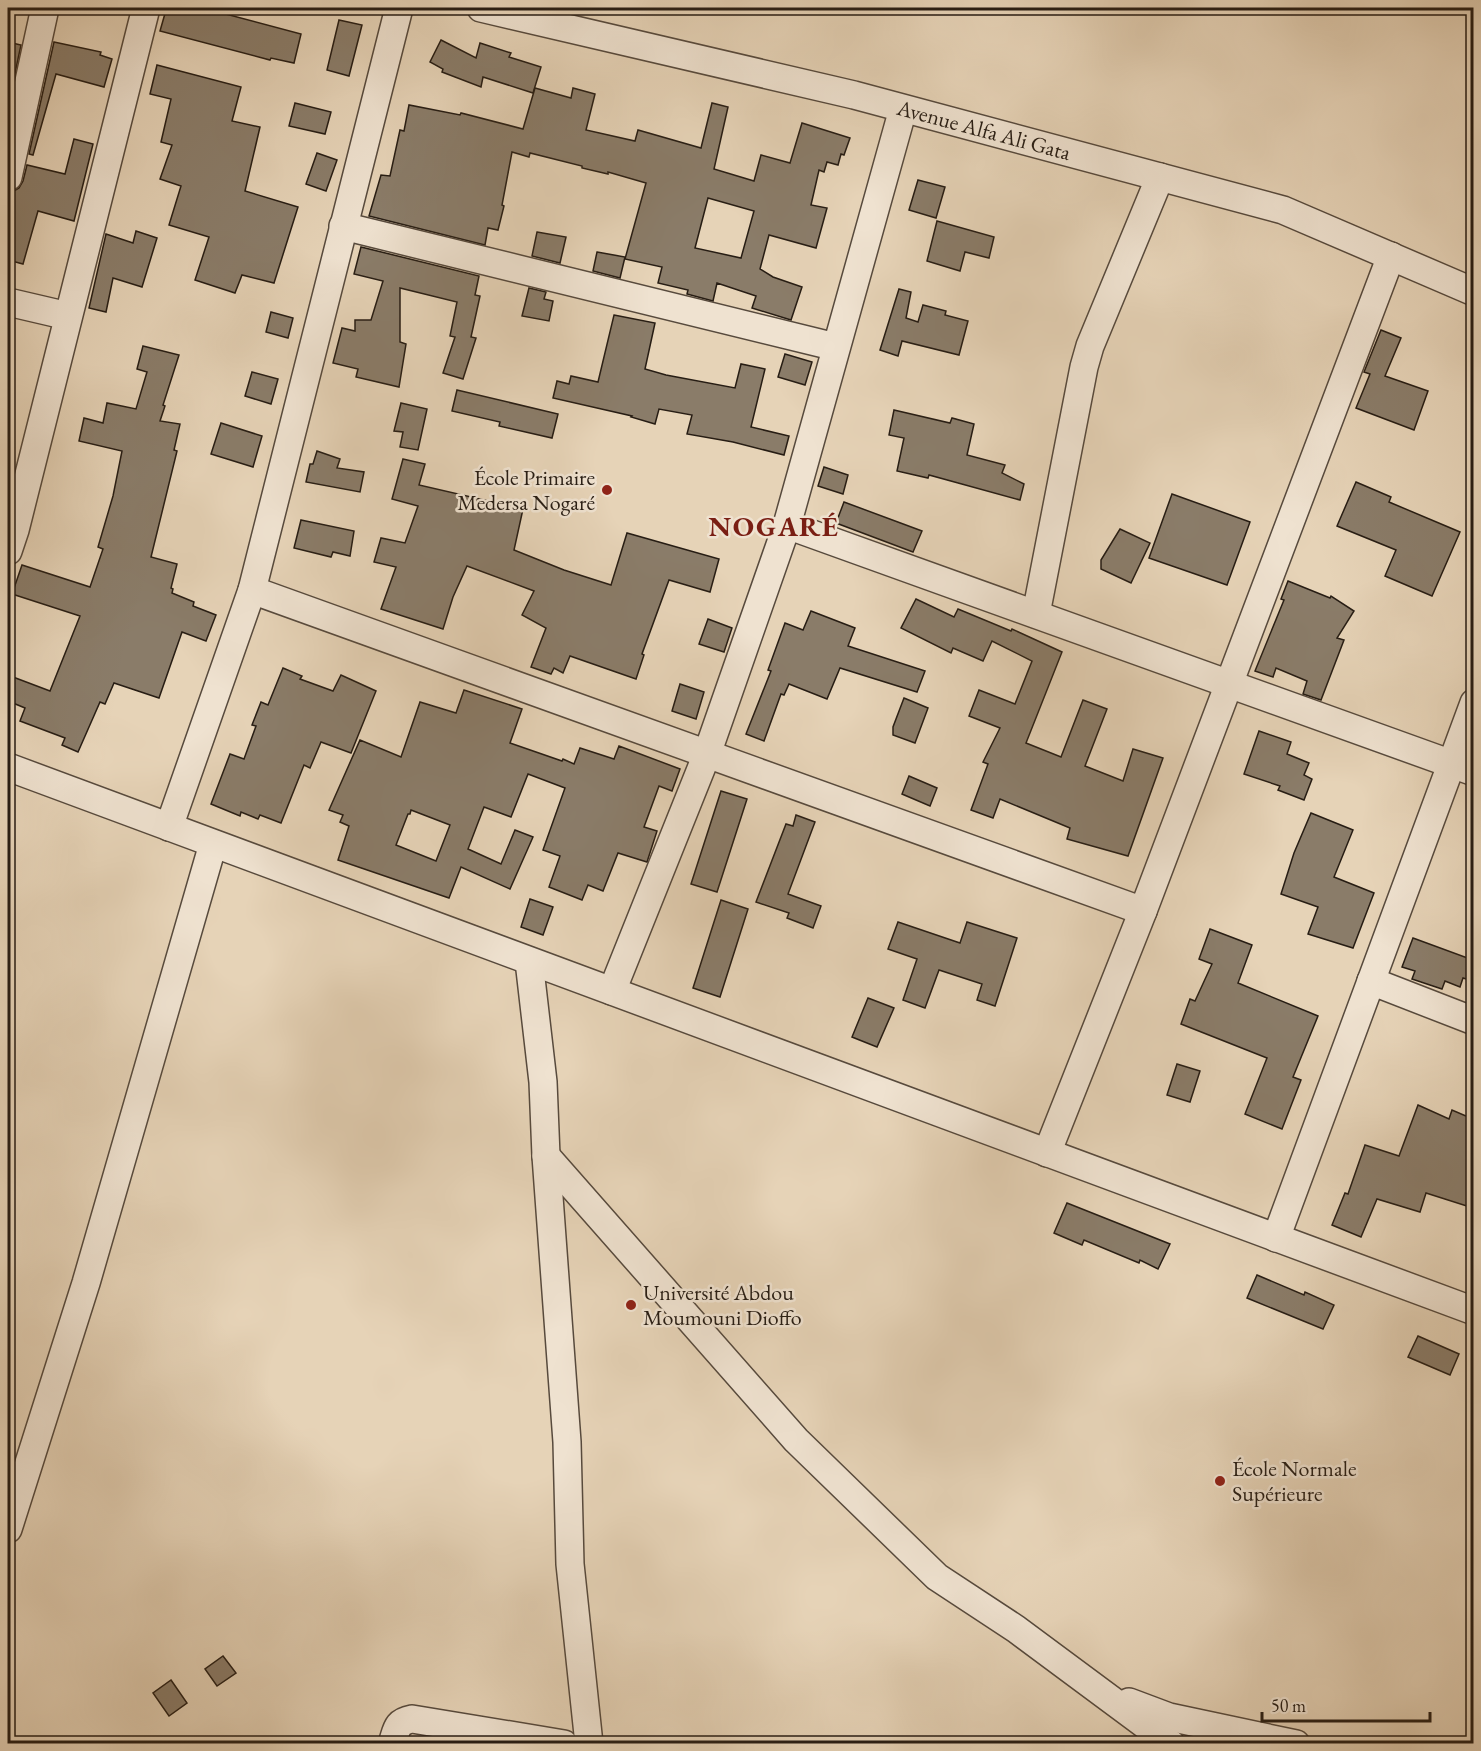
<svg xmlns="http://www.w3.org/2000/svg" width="1481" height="1751" viewBox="0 0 1481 1751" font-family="'EB Garamond',serif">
<rect width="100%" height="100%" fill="#e6d3b7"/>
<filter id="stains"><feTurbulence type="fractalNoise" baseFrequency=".00333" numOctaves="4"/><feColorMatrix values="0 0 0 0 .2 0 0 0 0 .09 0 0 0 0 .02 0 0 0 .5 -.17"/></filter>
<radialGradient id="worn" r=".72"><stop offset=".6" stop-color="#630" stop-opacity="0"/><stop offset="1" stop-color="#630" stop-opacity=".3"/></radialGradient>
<!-- building -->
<g fill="#8a7c69" stroke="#271d14" stroke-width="1.5" fill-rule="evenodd">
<path d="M 180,8 L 203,8 L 301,34 L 294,63 L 271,58 L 270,60 L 160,31 L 166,10 L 179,13 Z"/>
<path d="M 339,20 L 362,25 L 349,76 L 327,70 Z"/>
<path d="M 441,40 L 476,58 L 480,43 L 511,53 L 509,57 L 541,67 L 533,93 L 483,77 L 481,87 L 442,72 L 443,69 L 430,62 Z"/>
<path d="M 8,42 L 21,45 L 8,106 Z"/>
<path d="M 54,42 L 101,52 L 100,55 L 112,59 L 104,87 L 56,74 L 33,155 L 29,154 Z"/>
<path d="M 157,65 L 241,87 L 232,121 L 260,127 L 245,191 L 298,207 L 274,283 L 242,275 L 235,293 L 195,280 L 209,237 L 169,225 L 181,186 L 160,179 L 172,145 L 161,142 L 171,99 L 150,94 Z"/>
<path d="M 535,88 L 571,98 L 573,88 L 595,94 L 586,130 L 635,141 L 638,130 L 701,148 L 712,103 L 728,107 L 714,169 L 754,181 L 761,155 L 790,163 L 802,123 L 850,138 L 844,155 L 841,154 L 838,165 L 827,162 L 824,172 L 819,170 L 811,205 L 827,208 L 816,248 L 769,235 L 760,269 L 773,277 L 802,287 L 791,320 L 752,308 L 756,296 L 717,283 L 713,301 L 687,294 L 688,290 L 658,283 L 662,267 L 625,259 L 646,183 L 608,172 L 608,174 L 582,168 L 582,166 L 530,153 L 529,157 L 512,152 L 502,205 L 504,206 L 498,230 L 488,228 L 485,245 L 369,216 L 381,175 L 390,176 L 400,130 L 404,131 L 409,105 L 460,115 L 461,113 L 523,129 ZM 708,198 L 754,211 L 741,258 L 695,248 Z"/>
<path d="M 295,103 L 331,112 L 325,134 L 289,126 Z"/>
<path d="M 74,139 L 93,144 L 74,221 L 38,211 L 23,264 L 8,260 L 8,210 L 12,192 L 19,188 L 23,181 L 27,165 L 65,174 Z"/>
<path d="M 317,153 L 337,160 L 326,191 L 306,184 Z"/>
<path d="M 918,180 L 945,187 L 936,218 L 909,210 Z"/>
<path d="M 937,221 L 994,237 L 989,258 L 965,252 L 960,271 L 927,261 Z"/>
<path d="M 136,231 L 157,238 L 142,287 L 113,278 L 106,312 L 89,308 L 106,234 L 133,243 Z"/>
<path d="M 537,232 L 566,237 L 560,263 L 532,256 Z"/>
<path d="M 361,247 L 479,276 L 475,295 L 480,296 L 471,337 L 476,338 L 463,379 L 443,373 L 455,337 L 450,336 L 457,302 L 400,288 L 400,342 L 406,344 L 399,387 L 356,377 L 358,369 L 333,363 L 342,328 L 355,331 L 355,320 L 371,320 L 383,281 L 354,274 Z"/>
<path d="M 597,252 L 625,257 L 620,278 L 593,271 Z"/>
<path d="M 529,288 L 546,292 L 544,299 L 553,301 L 549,321 L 522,316 Z"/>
<path d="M 899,289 L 911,292 L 906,318 L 918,322 L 923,305 L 946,311 L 945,315 L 968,321 L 959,355 L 902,341 L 898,356 L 880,350 Z"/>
<path d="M 271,312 L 293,318 L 288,338 L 266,332 Z"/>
<path d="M 614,315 L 655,323 L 645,369 L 666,375 L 735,388 L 741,364 L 765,369 L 751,427 L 789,436 L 784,455 L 733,442 L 687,434 L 692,415 L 659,409 L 655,424 L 631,417 L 632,416 L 553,398 L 557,381 L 569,384 L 571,376 L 598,382 Z"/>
<path d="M 1381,330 L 1401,338 L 1385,376 L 1428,391 L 1414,430 L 1356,408 L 1370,374 L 1364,372 Z"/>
<path d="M 143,346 L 179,355 L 163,405 L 165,406 L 160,421 L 180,424 L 174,450 L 177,451 L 151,557 L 177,564 L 171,588 L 173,589 L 172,593 L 194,602 L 193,606 L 216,615 L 206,641 L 182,632 L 159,698 L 114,683 L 105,704 L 100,702 L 78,752 L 62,745 L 65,738 L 20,721 L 25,708 L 8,701 L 8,689 L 13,677 L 50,691 L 80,616 L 12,594 L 22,565 L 90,587 L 103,549 L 98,547 L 113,496 L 122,451 L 79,441 L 84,418 L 103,423 L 107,403 L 136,409 L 147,372 L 137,369 Z"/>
<path d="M 785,354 L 812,362 L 805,385 L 778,377 Z"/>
<path d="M 252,372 L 278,379 L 271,404 L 245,396 Z"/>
<path d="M 457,390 L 558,414 L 552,438 L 499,426 L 500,422 L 452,411 Z"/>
<path d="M 401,403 L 427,409 L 418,450 L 400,447 L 403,432 L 394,431 Z"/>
<path d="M 894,410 L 950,423 L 952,418 L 974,424 L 967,455 L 1005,465 L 1002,473 L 1024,484 L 1020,500 L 929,475 L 928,478 L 897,471 L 904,438 L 889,435 Z"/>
<path d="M 221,423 L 262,436 L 253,467 L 211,454 Z"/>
<path d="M 317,451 L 340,459 L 337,468 L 364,472 L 360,492 L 306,482 L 310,464 L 313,464 Z"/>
<path d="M 403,459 L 425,464 L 419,485 L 523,509 L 514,550 L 564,570 L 611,585 L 627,533 L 719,559 L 710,592 L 669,580 L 642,654 L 644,655 L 636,679 L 570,656 L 563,673 L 554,668 L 551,674 L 531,667 L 546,628 L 522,615 L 534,591 L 467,566 L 453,597 L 443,629 L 381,609 L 396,567 L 374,562 L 381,538 L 405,543 L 418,506 L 392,499 Z"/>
<path d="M 824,467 L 848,475 L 843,494 L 818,486 Z"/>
<path d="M 1356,482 L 1391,497 L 1389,502 L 1460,532 L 1432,596 L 1385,576 L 1396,550 L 1337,526 Z"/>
<path d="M 1172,494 L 1250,522 L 1227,585 L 1149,558 Z"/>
<path d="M 844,502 L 922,531 L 913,552 L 836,523 Z"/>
<path d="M 301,520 L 354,531 L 350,556 L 333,552 L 331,557 L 294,548 Z"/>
<path d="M 1120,529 L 1150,543 L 1131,583 L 1101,569 L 1101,560 Z"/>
<path d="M 1288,581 L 1330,598 L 1331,596 L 1354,611 L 1337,638 L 1344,640 L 1321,700 L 1303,694 L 1307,681 L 1276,668 L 1273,677 L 1255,671 L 1284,600 L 1281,599 Z"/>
<path d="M 916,599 L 954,617 L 958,609 L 1011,631 L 1012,629 L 1062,652 L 1026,743 L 1061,757 L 1083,700 L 1107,709 L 1085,766 L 1123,781 L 1133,749 L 1163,758 L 1128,856 L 1067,839 L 1070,828 L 1000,799 L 993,818 L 971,810 L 988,764 L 983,762 L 1000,728 L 969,716 L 979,690 L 1015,704 L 1032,661 L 992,641 L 983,661 L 953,648 L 951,653 L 901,628 Z"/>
<path d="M 811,611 L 855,628 L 848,646 L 925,671 L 917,692 L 840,668 L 827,699 L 789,684 L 784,695 L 781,694 L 764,741 L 746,734 L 771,671 L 768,670 L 785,623 L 803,630 Z"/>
<path d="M 708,619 L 732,628 L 724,652 L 699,644 Z"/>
<path d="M 283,668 L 302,676 L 300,679 L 333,691 L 341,675 L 376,691 L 351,753 L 321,742 L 310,768 L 304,765 L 281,823 L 260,815 L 258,819 L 241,812 L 240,816 L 211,804 L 230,754 L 244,759 L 256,726 L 252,725 L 261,702 L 268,705 Z"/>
<path d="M 680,684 L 704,692 L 696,719 L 672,711 Z"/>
<path d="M 464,690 L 522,709 L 510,743 L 562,761 L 563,759 L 574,764 L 580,748 L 614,759 L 619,746 L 680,769 L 672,791 L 659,786 L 644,827 L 657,831 L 647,862 L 618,853 L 603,891 L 588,885 L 582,900 L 549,887 L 560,856 L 543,850 L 565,788 L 528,774 L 511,817 L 484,807 L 468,849 L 501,864 L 515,830 L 533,837 L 510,889 L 461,867 L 449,898 L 338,860 L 349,826 L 340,822 L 343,815 L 329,810 L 360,740 L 401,757 L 420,702 L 456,713 ZM 411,810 L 450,825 L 436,861 L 396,845 L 408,814 L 410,814 Z"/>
<path d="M 904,698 L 928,708 L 915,743 L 893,735 L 893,727 Z"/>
<path d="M 1259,731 L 1291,742 L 1287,754 L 1309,763 L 1304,775 L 1312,779 L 1304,800 L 1278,790 L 1280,786 L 1244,774 Z"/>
<path d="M 909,776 L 937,788 L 930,806 L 902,794 Z"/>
<path d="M 721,791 L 747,799 L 717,892 L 691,884 Z"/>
<path d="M 1311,813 L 1353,830 L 1334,877 L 1374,893 L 1353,948 L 1308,934 L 1318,907 L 1281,894 L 1294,853 Z"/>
<path d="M 796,815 L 815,822 L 788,894 L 821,906 L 813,928 L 787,918 L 789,913 L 756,902 L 786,824 L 793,826 Z"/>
<path d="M 530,899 L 553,907 L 543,935 L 521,927 Z"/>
<path d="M 721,900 L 748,909 L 720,997 L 693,988 Z"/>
<path d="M 898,922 L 960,943 L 967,922 L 1017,938 L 995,1006 L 977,1000 L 982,984 L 939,970 L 925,1008 L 903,1000 L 917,959 L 888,949 Z"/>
<path d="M 1210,929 L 1252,945 L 1238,983 L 1318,1016 L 1293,1077 L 1301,1080 L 1282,1129 L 1245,1114 L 1267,1058 L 1181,1024 L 1190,999 L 1195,1001 L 1212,964 L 1199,959 Z"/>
<path d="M 1413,938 L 1473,960 L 1473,981 L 1463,978 L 1460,987 L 1445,981 L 1442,989 L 1412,979 L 1415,971 L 1402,967 Z"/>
<path d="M 868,998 L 894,1008 L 877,1047 L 852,1037 Z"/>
<path d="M 1177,1064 L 1200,1071 L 1190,1102 L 1167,1095 Z"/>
<path d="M 1418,1105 L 1449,1119 L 1452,1110 L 1473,1119 L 1473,1208 L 1426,1193 L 1420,1212 L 1377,1199 L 1361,1237 L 1332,1225 L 1345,1193 L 1348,1194 L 1365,1145 L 1399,1156 Z"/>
<path d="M 1067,1203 L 1170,1244 L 1158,1269 L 1140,1260 L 1139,1263 L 1084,1240 L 1082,1245 L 1054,1233 Z"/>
<path d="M 1257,1275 L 1304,1295 L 1305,1292 L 1334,1305 L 1323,1329 L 1247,1298 Z"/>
<path d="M 1418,1336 L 1459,1354 L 1450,1375 L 1408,1357 Z"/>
<path d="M 223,1656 L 236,1673 L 217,1686 L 205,1669 Z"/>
<path d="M 171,1680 L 187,1703 L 169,1716 L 153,1693 Z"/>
</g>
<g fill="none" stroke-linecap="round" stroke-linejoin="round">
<!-- minor casing -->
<g stroke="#574a3d" stroke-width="30">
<g id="minor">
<path d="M 481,8 L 854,95 L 1283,210 L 1474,292"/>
<path d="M 8,177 L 45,8"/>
<path d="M 343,226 L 836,347"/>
<path d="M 8,302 L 68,316"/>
<path d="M 787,525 L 1474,772"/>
<path d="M 8,551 L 15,530 L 146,8"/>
<path d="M 252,590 L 1143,911"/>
<path d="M 1036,614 L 1084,367 L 1090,346 L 1160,177"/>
<path d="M 8,767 L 1474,1311"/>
<path d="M 169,827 L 252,590 L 399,8"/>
<path d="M 529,961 L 543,1082 L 546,1156 L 567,1442 L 570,1564 L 589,1744"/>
<path d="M 1371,981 L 1474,1021"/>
<path d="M 612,991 L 707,754 L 787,525 L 903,109"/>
<path d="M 1047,1153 L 1143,911 L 1391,256"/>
<path d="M 546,1156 L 796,1440 L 937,1577 L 1016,1629 L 1171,1744"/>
<path d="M 1276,1238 L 1474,703"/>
<path d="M 8,1529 L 86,1283 L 213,844"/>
<path d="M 1129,1702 L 1169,1717 L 1296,1744"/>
<path d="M 392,1744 C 397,1729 396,1722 412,1719 L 564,1744"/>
</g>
</g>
<!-- minor -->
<use href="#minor" stroke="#efe2d0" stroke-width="27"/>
</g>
<!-- markers -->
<g fill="#8f2418" stroke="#efe2d0" stroke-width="2">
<circle cx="607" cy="490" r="6"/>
<circle cx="631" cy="1305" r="6"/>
<circle cx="1220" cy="1481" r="6"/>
</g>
<g text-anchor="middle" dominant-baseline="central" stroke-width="5" stroke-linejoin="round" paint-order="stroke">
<!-- street labels -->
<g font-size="22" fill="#271d14" stroke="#efe2d0">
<text transform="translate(984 130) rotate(15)">Avenue Alfa Ali Gata</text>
</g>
<!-- poi labels -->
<g font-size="22" fill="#271d14" stroke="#efe2d0" text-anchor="start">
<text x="595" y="477" text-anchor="end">École Primaire<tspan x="595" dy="25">Medersa Nogaré</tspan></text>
<text x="643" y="1292">Université Abdou<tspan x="643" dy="25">Moumouni Dioffo</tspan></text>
<text x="1232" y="1468">École Normale<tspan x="1232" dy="25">Supérieure</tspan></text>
</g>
<!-- district labels -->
<g font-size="28" font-weight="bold" letter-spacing="1.5" fill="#7a1f14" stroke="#efe2d0">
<text x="774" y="526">NOGARÉ</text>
</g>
</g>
<!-- margin -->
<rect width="1481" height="1751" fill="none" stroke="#e6d3b7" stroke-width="30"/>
<rect x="9" y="9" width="1463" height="1733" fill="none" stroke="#271d14" stroke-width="3"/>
<rect x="15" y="15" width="1451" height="1721" fill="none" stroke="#271d14" stroke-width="1.5"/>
<!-- scale -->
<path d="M1262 1712v9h168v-9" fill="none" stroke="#271d14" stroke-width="3"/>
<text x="1271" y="1712" font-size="18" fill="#271d14" stroke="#efe2d0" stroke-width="4.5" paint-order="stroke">50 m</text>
<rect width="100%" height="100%" filter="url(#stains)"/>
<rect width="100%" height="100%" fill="url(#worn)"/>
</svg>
